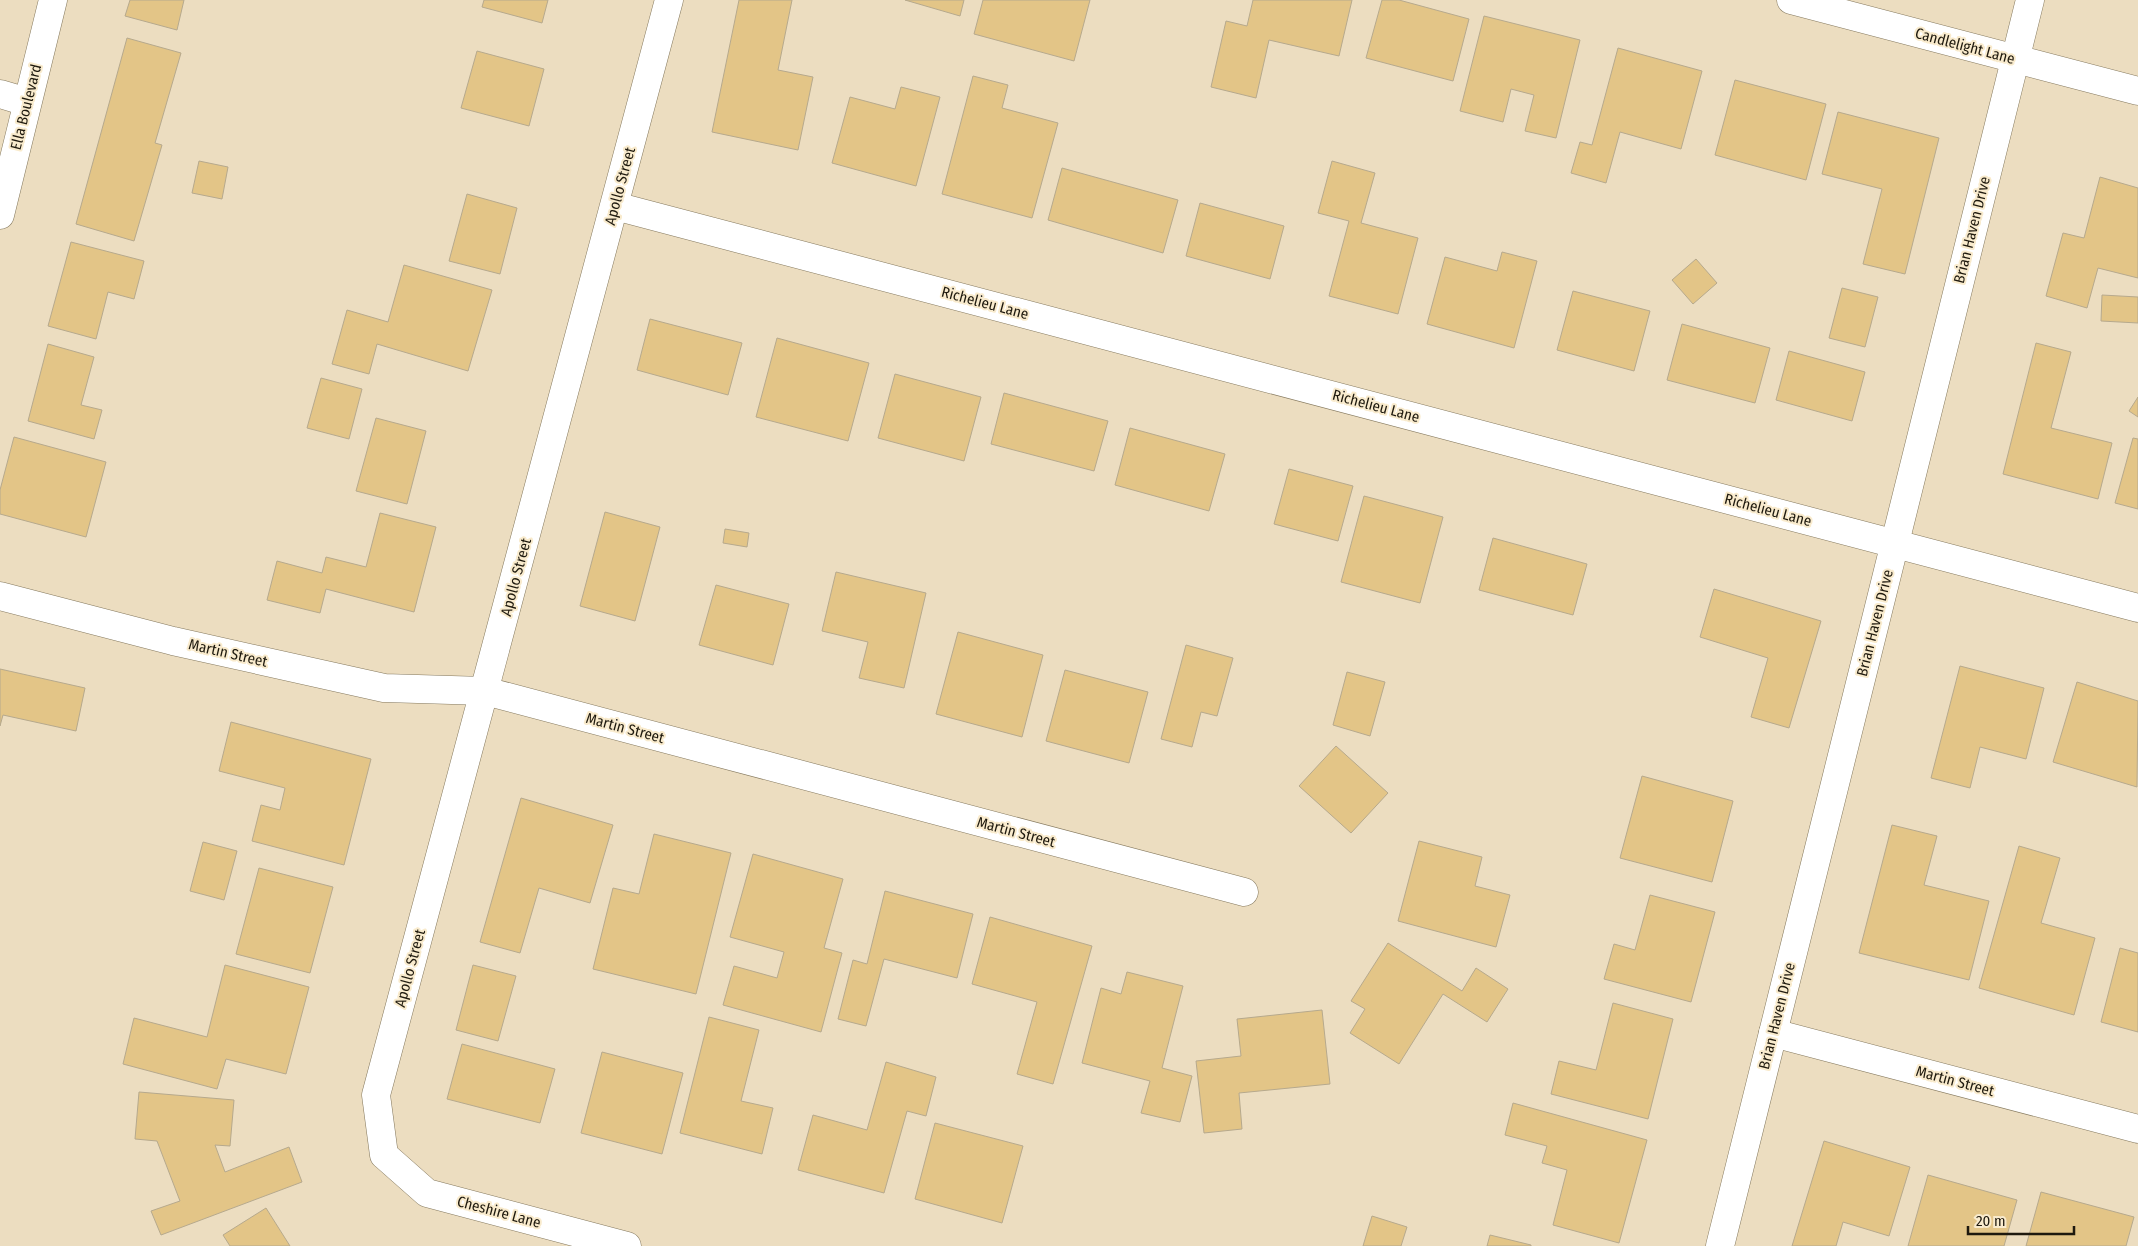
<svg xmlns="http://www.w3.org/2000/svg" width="2138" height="1246" viewBox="0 0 2138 1246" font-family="'Fira Sans Condensed',sans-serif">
<rect width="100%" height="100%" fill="#ecddc0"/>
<!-- building -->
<g fill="#e3c587" stroke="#b6a98d">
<path d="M 130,0 L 184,0 L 177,30 L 125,16 Z"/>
<path d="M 484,0 L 548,0 L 542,23 L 482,7 Z"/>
<path d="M 739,0 L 792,0 L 778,70 L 813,77 L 798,150 L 712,132 Z"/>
<path d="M 905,0 L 964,0 L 960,16 Z"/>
<path d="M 983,0 L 1090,0 L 1074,61 L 974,34 Z"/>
<path d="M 1253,0 L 1352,0 L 1339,56 L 1269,40 L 1256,98 L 1211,87 L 1226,21 L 1247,26 Z"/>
<path d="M 1382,0 L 1399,0 L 1469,19 L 1453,81 L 1366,58 Z"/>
<path d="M 1484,16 L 1580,40 L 1556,138 L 1525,131 L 1534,95 L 1511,89 L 1503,122 L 1460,111 Z"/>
<path d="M 127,38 L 181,53 L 155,143 L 162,145 L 134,241 L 76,224 Z"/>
<path d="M 1618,48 L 1702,71 L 1681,149 L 1620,132 L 1606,183 L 1571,173 L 1580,142 L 1592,145 Z"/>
<path d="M 477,51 L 544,69 L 529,126 L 461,108 Z"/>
<path d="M 973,76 L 1008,85 L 1002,108 L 1058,123 L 1032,218 L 942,194 Z"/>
<path d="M 1735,80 L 1826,104 L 1806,180 L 1715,155 Z"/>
<path d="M 901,87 L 940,97 L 916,186 L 832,163 L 850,97 L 895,109 Z"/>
<path d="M 1838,112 L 1939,138 L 1905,274 L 1863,264 L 1882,189 L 1822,174 Z"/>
<path d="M 199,161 L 228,167 L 222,199 L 192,193 Z"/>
<path d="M 1332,161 L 1375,173 L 1361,223 L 1418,238 L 1398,314 L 1329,296 L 1349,221 L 1318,213 Z"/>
<path d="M 1062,168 L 1178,200 L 1163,253 L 1048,220 Z"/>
<path d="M 2100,177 L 2138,188 L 2138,278 L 2098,268 L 2087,308 L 2046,296 L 2063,233 L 2084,238 Z"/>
<path d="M 467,194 L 517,208 L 500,274 L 449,261 Z"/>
<path d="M 1200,203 L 1284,226 L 1270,279 L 1186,256 Z"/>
<path d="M 71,242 L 144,261 L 134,299 L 108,292 L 96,339 L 48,326 Z"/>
<path d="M 1502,252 L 1537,261 L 1514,348 L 1427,324 L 1445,257 L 1497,271 Z"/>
<path d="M 1696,259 L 1717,283 L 1693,304 L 1672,280 Z"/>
<path d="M 404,265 L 492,290 L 468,371 L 377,344 L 369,374 L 332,364 L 347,310 L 388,322 Z"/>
<path d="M 1842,288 L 1878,297 L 1865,347 L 1829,338 Z"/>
<path d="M 1573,291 L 1650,311 L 1634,371 L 1557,350 Z"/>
<path d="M 2102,295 L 2138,297 L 2138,323 L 2101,321 Z"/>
<path d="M 650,319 L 742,343 L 728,395 L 637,370 Z"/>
<path d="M 1682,324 L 1770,348 L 1755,403 L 1667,380 Z"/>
<path d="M 777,338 L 869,363 L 848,441 L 756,417 Z"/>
<path d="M 2036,343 L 2071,352 L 2051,428 L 2112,443 L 2098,499 L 2003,474 Z"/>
<path d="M 48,344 L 94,357 L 81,405 L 102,410 L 94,439 L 28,421 Z"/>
<path d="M 1789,351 L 1865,372 L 1852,421 L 1776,400 Z"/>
<path d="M 895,374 L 981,397 L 964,461 L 878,438 Z"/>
<path d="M 321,378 L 362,389 L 349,439 L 307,428 Z"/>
<path d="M 1004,393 L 1108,421 L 1094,471 L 991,444 Z"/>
<path d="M 2138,397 L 2138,417 L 2129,411 Z"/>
<path d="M 376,418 L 426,431 L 407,504 L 356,491 Z"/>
<path d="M 1130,428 L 1225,454 L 1209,511 L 1115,485 Z"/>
<path d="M 14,437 L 106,462 L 86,537 L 0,514 L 0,490 Z"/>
<path d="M 2133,438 L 2138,439 L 2138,509 L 2115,503 Z"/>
<path d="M 1289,469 L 1353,486 L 1338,541 L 1274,524 Z"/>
<path d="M 1364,496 L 1443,517 L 1420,603 L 1341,582 Z"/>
<path d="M 605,512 L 660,527 L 635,621 L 580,606 Z"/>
<path d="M 380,513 L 436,527 L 414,612 L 326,589 L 320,613 L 267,600 L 277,561 L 322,573 L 326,557 L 366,567 Z"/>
<path d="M 725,529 L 749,533 L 747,547 L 723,543 Z"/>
<path d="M 1493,538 L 1587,564 L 1573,615 L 1479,590 Z"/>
<path d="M 836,572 L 926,593 L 904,688 L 859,678 L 868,642 L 822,631 Z"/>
<path d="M 716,585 L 789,604 L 773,665 L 699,645 Z"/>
<path d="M 1714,589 L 1821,621 L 1789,728 L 1751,717 L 1768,658 L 1700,637 Z"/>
<path d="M 958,632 L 1043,655 L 1022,737 L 936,714 Z"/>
<path d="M 1186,645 L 1233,658 L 1217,716 L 1201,712 L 1192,747 L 1161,739 Z"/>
<path d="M 1960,666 L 2044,688 L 2026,759 L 1980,747 L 1970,788 L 1931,778 Z"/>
<path d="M 0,669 L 85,688 L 76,731 L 3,715 L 0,726 Z"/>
<path d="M 1065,670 L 1148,692 L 1129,763 L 1046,741 Z"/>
<path d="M 1347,672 L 1385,682 L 1370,736 L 1333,725 Z"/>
<path d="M 2077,682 L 2138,701 L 2137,787 L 2053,762 Z"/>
<path d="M 231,722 L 371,759 L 344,865 L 252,841 L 261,805 L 280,810 L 285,788 L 219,771 Z"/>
<path d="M 1336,746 L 1388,793 L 1351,833 L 1299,786 Z"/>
<path d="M 1642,776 L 1733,801 L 1712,882 L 1620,858 Z"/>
<path d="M 521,798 L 613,825 L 590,903 L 539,888 L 520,953 L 480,942 Z"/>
<path d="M 1892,825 L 1937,836 L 1924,885 L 1989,901 L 1969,980 L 1859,953 Z"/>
<path d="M 654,834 L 731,853 L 696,994 L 593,969 L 613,888 L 639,894 Z"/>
<path d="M 1419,841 L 1482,857 L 1475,886 L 1510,895 L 1496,947 L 1398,921 Z"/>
<path d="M 203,842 L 237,851 L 224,900 L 190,891 Z"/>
<path d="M 2019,846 L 2060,858 L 2041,923 L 2095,938 L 2074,1015 L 1979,988 Z"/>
<path d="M 753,854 L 843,879 L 824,948 L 842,953 L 821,1032 L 723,1005 L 734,966 L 777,978 L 784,952 L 730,937 Z"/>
<path d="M 259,868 L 333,887 L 310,973 L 236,954 Z"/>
<path d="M 885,891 L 973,914 L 957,978 L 884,959 L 866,1026 L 838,1019 L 853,960 L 867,964 Z"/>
<path d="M 1650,895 L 1715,912 L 1691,1002 L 1604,979 L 1614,944 L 1635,950 Z"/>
<path d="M 990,917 L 1092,946 L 1053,1084 L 1017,1074 L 1037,1002 L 972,984 Z"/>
<path d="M 1388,943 L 1462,991 L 1476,968 L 1508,989 L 1487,1022 L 1443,994 L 1399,1064 L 1350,1033 L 1365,1009 L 1351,1001 Z"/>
<path d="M 2120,948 L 2138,953 L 2138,1032 L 2101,1022 Z"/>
<path d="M 225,965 L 309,987 L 286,1074 L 226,1059 L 217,1089 L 123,1064 L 134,1018 L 207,1037 Z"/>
<path d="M 473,965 L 516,976 L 498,1041 L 456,1030 Z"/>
<path d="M 1127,972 L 1183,986 L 1162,1068 L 1192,1076 L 1180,1122 L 1141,1113 L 1150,1081 L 1082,1063 L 1101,988 L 1121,994 Z"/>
<path d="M 1613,1003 L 1673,1019 L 1648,1119 L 1551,1094 L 1559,1061 L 1596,1070 Z"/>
<path d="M 1322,1010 L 1330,1084 L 1239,1093 L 1242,1129 L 1204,1133 L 1196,1061 L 1241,1056 L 1237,1019 Z"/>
<path d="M 709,1017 L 759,1030 L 741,1101 L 773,1108 L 762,1154 L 680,1133 Z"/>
<path d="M 462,1044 L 555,1069 L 540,1123 L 447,1099 Z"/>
<path d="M 602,1052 L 683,1073 L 662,1154 L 581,1133 Z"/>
<path d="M 886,1062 L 936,1077 L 926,1116 L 907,1111 L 884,1193 L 798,1170 L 813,1115 L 867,1130 Z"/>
<path d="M 139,1092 L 234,1100 L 230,1146 L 215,1145 L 225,1172 L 289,1147 L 302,1182 L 161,1235 L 151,1211 L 180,1201 L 157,1141 L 135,1139 Z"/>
<path d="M 1513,1103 L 1647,1140 L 1619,1243 L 1553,1225 L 1567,1170 L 1542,1163 L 1547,1146 L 1505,1135 Z"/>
<path d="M 935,1123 L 1023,1146 L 1002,1223 L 915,1199 Z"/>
<path d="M 1824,1141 L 1910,1167 L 1889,1236 L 1843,1222 L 1836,1246 L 1792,1246 Z"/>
<path d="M 1928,1175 L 2017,1200 L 2004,1246 L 1908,1246 Z"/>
<path d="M 2041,1192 L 2134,1217 L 2126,1246 L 2026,1246 Z"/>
<path d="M 266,1208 L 290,1246 L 230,1246 L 223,1235 Z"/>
<path d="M 1372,1216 L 1407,1227 L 1401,1246 L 1363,1246 Z"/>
<path d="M 1490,1235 L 1531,1245 L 1531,1246 L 1487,1246 Z"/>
</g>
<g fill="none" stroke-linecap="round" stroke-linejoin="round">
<!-- minor casing -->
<g stroke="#85795e" stroke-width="29">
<g id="minor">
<path d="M 1791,0 L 2138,91"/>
<path d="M 0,94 L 27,102"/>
<path d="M 615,206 L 2138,608"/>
<path d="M 0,596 L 173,641 L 384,688 L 485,691 L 1244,892"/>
<path d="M 1773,1033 L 2138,1129"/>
<path d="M 627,1246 L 427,1193 L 384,1155 L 376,1095 L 669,0"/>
<path d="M 1720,1246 L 2030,0"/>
</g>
</g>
<!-- secondary casing -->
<g stroke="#85795e" stroke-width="29">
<path id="secondary" d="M 0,215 L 53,0"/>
</g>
<!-- minor -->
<use href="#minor" stroke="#fff" stroke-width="28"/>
<!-- secondary -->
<use href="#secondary" stroke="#fff" stroke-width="28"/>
</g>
<g text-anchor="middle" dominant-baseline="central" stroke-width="4" stroke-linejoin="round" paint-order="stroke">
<!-- street labels -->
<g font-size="15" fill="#1e190e" stroke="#f9ebcd">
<text transform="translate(1965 46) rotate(15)">Candlelight Lane</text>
<text transform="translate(26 107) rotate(-76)">Ella Boulevard</text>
<text transform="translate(620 186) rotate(-75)">Apollo Street</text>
<text transform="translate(1972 230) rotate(-76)">Brian Haven Drive</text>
<text transform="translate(985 303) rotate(15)">Richelieu Lane</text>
<text transform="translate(1376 406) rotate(15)">Richelieu Lane</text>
<text transform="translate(1768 510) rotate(15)">Richelieu Lane</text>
<text transform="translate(516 577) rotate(-75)">Apollo Street</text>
<text transform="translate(1875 623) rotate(-76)">Brian Haven Drive</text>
<text transform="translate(228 653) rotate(13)">Martin Street</text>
<text transform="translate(625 728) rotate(15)">Martin Street</text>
<text transform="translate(1016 832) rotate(15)">Martin Street</text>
<text transform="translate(410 968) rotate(-75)">Apollo Street</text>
<text transform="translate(1777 1016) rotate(-76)">Brian Haven Drive</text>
<text transform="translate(1955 1081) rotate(15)">Martin Street</text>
<text transform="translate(499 1212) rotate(15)">Cheshire Lane</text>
</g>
</g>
<!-- scale -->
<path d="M1968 1226v8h106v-8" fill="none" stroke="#1e190e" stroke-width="2.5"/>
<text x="1976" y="1226" font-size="15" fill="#1e190e" stroke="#f9ebcd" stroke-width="4" paint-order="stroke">20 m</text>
</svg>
